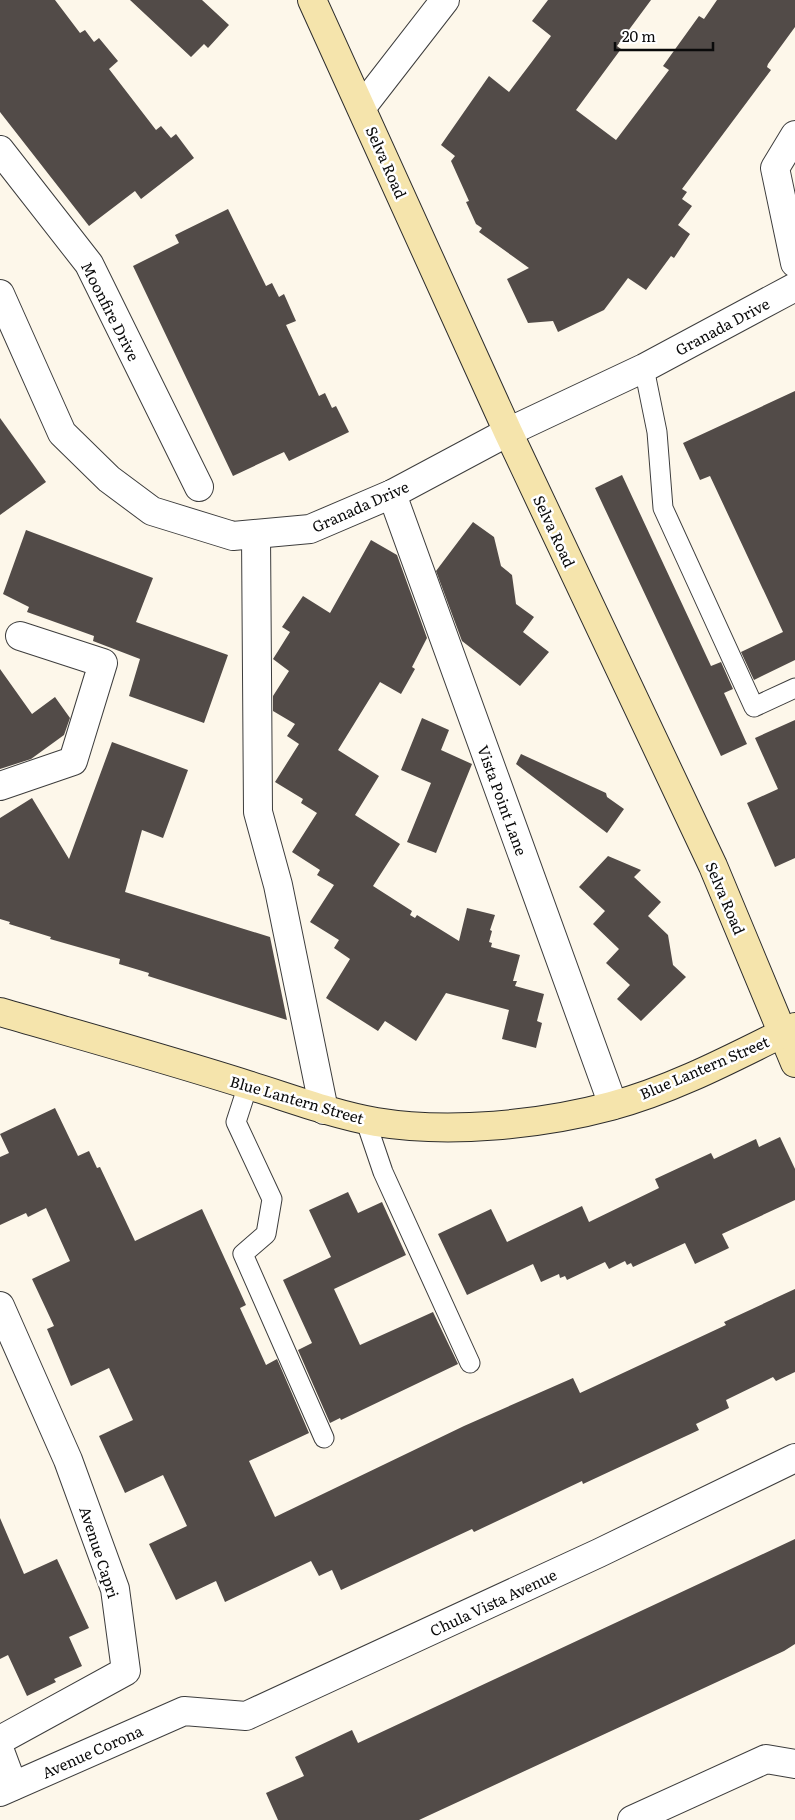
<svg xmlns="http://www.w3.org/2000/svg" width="795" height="1820" viewBox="0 0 795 1820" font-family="Literata,serif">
<rect width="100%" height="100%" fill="#fdf7ea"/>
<!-- building -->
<g fill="#524b48">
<path d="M 0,0 L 55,0 L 80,33 L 85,30 L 94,42 L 99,38 L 118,61 L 109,69 L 156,130 L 161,126 L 171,138 L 176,134 L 194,158 L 141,199 L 135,191 L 89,226 L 0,112 Z"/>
<path d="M 130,0 L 202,0 L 229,25 L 208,48 L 204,44 L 191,57 Z"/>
<path d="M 548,0 L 651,0 L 617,46 L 621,49 L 576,110 L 616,140 L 669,70 L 663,66 L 699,16 L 704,19 L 717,0 L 795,0 L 795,27 L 768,64 L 767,67 L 771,70 L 682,189 L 687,192 L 682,199 L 692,206 L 678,225 L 690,234 L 674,258 L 671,256 L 646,290 L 628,278 L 604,310 L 558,332 L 553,321 L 528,323 L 507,279 L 529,268 L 479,232 L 482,228 L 476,224 L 466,202 L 469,201 L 451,161 L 455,156 L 441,145 L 489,76 L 509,92 L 531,63 L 551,36 L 532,21 Z"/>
<path d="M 228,209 L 266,286 L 272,283 L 279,297 L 284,294 L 296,321 L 286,325 L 319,396 L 325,393 L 332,408 L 336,406 L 349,432 L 289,461 L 284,452 L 233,476 L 133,266 L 179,243 L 175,235 Z"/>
<path d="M 795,391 L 795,660 L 754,680 L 741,652 L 783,632 L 710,476 L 700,480 L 683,443 Z"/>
<path d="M 0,418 L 46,482 L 0,515 Z"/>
<path d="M 622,475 L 711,666 L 721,662 L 733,689 L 724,693 L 747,744 L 721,756 L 595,488 Z"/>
<path d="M 473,522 L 494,537 L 501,566 L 512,575 L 516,604 L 534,617 L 523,632 L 549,652 L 520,686 L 462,641 L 436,571 Z"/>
<path d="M 26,530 L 153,578 L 136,622 L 228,655 L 204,723 L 129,696 L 140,659 L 93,641 L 94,636 L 27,612 L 29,607 L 3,594 Z"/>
<path d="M 371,540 L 397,555 L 427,638 L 412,667 L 415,669 L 401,694 L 380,682 L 338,750 L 379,776 L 355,815 L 400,844 L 373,886 L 412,911 L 410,915 L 415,918 L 417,915 L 459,941 L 467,908 L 495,915 L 490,930 L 492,931 L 489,942 L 492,943 L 491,947 L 520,955 L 513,981 L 517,981 L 515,986 L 544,994 L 537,1021 L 542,1023 L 536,1048 L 502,1039 L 509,1010 L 446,993 L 416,1041 L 385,1021 L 378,1031 L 326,998 L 350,959 L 334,948 L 339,940 L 310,922 L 334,885 L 317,875 L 320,870 L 292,852 L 317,813 L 301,803 L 303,799 L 275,782 L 299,744 L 287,736 L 295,724 L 273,711 L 273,696 L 289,671 L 273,659 L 290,632 L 282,627 L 303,596 L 330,613 Z"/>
<path d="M 0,669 L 32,714 L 55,697 L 70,718 L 64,735 L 31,759 L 0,769 Z"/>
<path d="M 422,718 L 449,730 L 441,750 L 472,764 L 436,853 L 407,842 L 431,783 L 401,770 Z"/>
<path d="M 795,720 L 795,858 L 775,867 L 747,803 L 778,789 L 755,738 Z"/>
<path d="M 112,742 L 188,770 L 163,838 L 142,830 L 125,892 L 270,937 L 287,1020 L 148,976 L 149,973 L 119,964 L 120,959 L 50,939 L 51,937 L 9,924 L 10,922 L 0,919 L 0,818 L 32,798 L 69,859 Z"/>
<path d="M 521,754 L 606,793 L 607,797 L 624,809 L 607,833 L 516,764 Z"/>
<path d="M 608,856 L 641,870 L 634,877 L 661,902 L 648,916 L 668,935 L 673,965 L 686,977 L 641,1021 L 617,999 L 630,985 L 606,963 L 619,949 L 593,924 L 605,911 L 579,887 Z"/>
<path d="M 55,1108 L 78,1156 L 89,1151 L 97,1168 L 100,1167 L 135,1241 L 202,1209 L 246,1305 L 240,1308 L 266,1365 L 277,1359 L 309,1433 L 249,1461 L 275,1517 L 464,1426 L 573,1378 L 580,1393 L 726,1325 L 724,1322 L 795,1289 L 795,1372 L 776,1381 L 773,1377 L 726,1400 L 729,1408 L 696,1424 L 699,1430 L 583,1484 L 582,1481 L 474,1532 L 472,1529 L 341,1590 L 332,1570 L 319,1576 L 311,1561 L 225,1602 L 216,1581 L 176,1600 L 149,1544 L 187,1526 L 163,1475 L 125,1493 L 99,1436 L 133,1420 L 109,1368 L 71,1386 L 47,1329 L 54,1326 L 32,1279 L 70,1261 L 46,1208 L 28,1217 L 26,1213 L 0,1225 L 0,1157 L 9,1153 L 0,1134 Z"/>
<path d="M 780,1137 L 795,1169 L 795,1200 L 722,1234 L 729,1248 L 695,1264 L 685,1243 L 633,1267 L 631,1263 L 627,1265 L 625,1261 L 609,1269 L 605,1262 L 567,1280 L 565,1276 L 560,1278 L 559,1274 L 541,1282 L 533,1264 L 467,1295 L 438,1234 L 491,1209 L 507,1242 L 582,1206 L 589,1222 L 659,1188 L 655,1179 L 711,1153 L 714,1159 L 756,1139 L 759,1147 Z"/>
<path d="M 348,1192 L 358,1213 L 382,1202 L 406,1255 L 334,1289 L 360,1345 L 433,1312 L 458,1364 L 341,1420 L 340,1418 L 330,1423 L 298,1350 L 312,1343 L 283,1280 L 331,1257 L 309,1210 Z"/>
<path d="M 0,1518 L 24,1574 L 57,1559 L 89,1628 L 69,1637 L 82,1666 L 54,1679 L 56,1682 L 27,1696 L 8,1655 L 0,1659 Z"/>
<path d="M 795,1539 L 795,1644 L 784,1651 L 419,1820 L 278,1820 L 266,1793 L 304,1776 L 295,1757 L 352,1730 L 358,1743 Z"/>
</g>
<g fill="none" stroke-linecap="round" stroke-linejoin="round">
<!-- lane casing -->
<g stroke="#3d3d3d" stroke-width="21">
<g id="lane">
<path d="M 644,368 L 657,432 L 663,508 L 754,707 L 795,688"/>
<path d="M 248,1085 L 236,1122 L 272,1199 L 266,1234 L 243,1254 L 324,1438"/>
<path d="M 365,1119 L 383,1172 L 470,1363"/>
</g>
</g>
<!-- street casing -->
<g stroke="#3d3d3d" stroke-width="30">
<g id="street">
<path d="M 362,107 L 445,0"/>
<path d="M 795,135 L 775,168 L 795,263"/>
<path d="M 0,150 L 89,264 L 199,487"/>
<path d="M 0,294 L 62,433 L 109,479 L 152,511 L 233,536 L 310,529 L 392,494 L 508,432 L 644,368 L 795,287"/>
<path d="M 392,494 L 613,1105"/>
<path d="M 256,535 L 258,812 L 278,885 L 324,1110"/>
<path d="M 0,786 L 73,761 L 103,663 L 20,636"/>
<path d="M 0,1306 L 68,1460 L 115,1589 L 126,1671 L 0,1740"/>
<path d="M 0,1751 L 13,1786"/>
<path d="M 0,1792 L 184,1711 L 246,1716 L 599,1553 L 795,1458"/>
<path d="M 632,1820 L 766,1759 L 795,1764"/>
</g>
</g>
<!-- secondary casing -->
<g stroke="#2c2c2c" stroke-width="30">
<g id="secondary">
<path d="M 312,0 L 508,432 L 713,866 L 795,1063"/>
<path d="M 0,1012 C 83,1036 166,1059 248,1085 C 290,1098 332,1114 376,1122 C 449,1134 540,1125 611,1106 C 675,1089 736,1056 795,1027"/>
</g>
</g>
<!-- lane -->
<use href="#lane" stroke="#fff" stroke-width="19"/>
<!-- street -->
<use href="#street" stroke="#fff" stroke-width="28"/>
<!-- secondary -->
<use href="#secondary" stroke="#f5e4ac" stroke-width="28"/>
</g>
<g text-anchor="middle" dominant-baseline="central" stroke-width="5" stroke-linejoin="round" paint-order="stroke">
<!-- street labels -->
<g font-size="15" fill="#0a0a0a" stroke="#fff">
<text transform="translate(387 162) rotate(66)">Selva Road</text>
<text transform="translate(111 311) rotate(63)">Moonfire Drive</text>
<text transform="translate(722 326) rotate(-28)">Granada Drive</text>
<text transform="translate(360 506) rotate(-24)">Granada Drive</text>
<text transform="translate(555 531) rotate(65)">Selva Road</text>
<text transform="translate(503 800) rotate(70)">Vista Point Lane</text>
<text transform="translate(726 898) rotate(67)">Selva Road</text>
<text transform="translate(704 1067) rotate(-23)">Blue Lantern Street</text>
<text transform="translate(297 1099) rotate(16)">Blue Lantern Street</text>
<text transform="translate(100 1552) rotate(72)">Avenue Capri</text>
<text transform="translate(493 1602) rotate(-25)">Chula Vista Avenue</text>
<text transform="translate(92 1751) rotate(-24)">Avenue Corona</text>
</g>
</g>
<!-- scale -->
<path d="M615 42v8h98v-8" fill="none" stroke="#0a0a0a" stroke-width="2.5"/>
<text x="622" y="42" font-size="15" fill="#0a0a0a" stroke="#ffffff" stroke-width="4" paint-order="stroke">20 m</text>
</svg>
